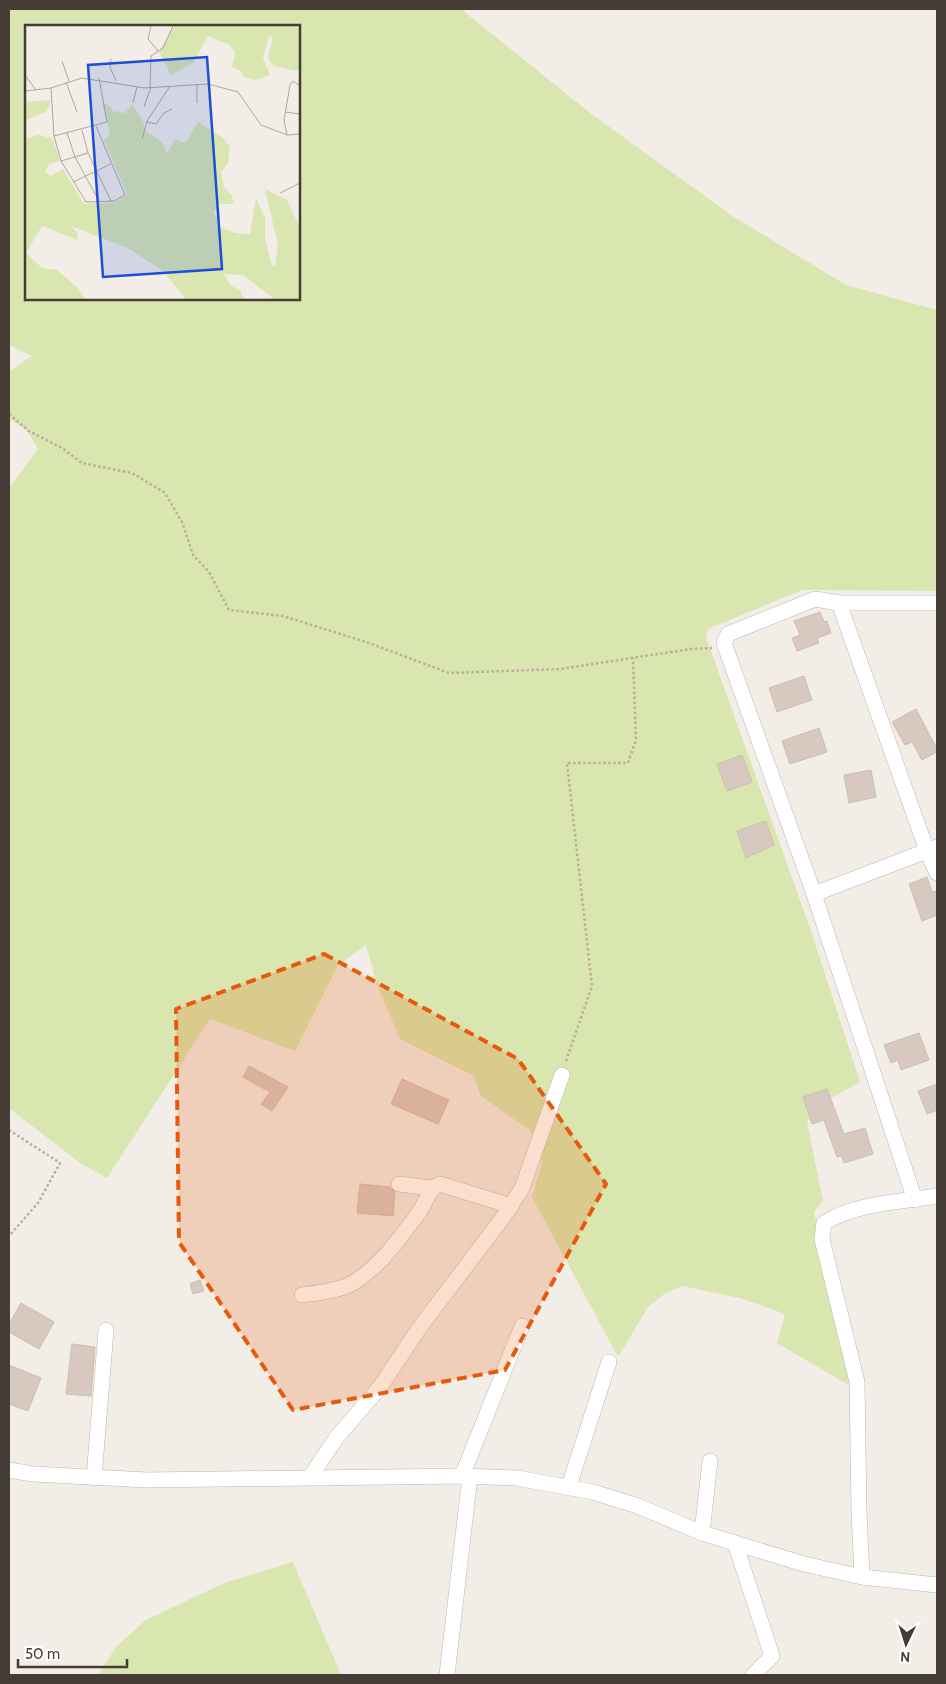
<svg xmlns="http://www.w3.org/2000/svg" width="946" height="1684" viewBox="0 0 946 1684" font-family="Cabin,sans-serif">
<rect width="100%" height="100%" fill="#f3ede7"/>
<!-- green -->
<g fill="#d9e6b0" fill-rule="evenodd">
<path d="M 9,9 L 463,9 L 467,14 L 594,116 L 734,217 L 846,285 L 937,310 L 937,591 L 802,590 L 708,629 L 706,637 L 811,931 L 860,1082 L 819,1105 L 807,1122 L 823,1201 L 814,1212 L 852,1387 L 777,1343 L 785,1314 L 740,1298 L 682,1286 L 664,1294 L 648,1307 L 618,1357 L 532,1197 L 541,1166 L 542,1146 L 529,1130 L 480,1095 L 474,1076 L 400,1039 L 377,985 L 366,945 L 338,965 L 295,1051 L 210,1019 L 107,1178 L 80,1163 L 9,1108 L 9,488 L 38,449 L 28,432 L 9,418 L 9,372 L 32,356 L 9,345 ZM 26,26 L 299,26 L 299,299 L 26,299 Z"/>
<path d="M 293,1562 L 341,1675 L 98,1675 L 116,1647 L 146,1620 L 224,1583 Z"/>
</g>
<!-- building -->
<g fill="#d7c9c0" stroke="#cfbdb0">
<path d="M 820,612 L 824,622 L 827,621 L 831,633 L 817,638 L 819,643 L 797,651 L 792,638 L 800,635 L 794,621 Z"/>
<path d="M 804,676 L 812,700 L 777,712 L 769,688 Z"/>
<path d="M 916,709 L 937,749 L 937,752 L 922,760 L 912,742 L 905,745 L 892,722 Z"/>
<path d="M 819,728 L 827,752 L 790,764 L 782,741 Z"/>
<path d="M 742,755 L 752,782 L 727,791 L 717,764 Z"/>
<path d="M 871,770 L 876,797 L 849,803 L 844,775 Z"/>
<path d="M 766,821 L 774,845 L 746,858 L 737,831 Z"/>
<path d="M 927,877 L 932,892 L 937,891 L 937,915 L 922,921 L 909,884 Z"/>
<path d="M 919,1033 L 929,1060 L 901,1070 L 898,1060 L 891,1063 L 884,1045 Z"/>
<path d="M 249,1066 L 288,1087 L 272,1111 L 261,1104 L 270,1092 L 243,1077 Z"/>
<path d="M 402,1079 L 449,1100 L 438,1124 L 391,1104 Z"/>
<path d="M 937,1084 L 937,1110 L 927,1114 L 918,1091 Z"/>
<path d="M 827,1089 L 844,1134 L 865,1128 L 873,1154 L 844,1163 L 842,1156 L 837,1157 L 824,1120 L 812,1124 L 803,1097 Z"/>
<path d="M 360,1184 L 390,1187 L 395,1192 L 393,1216 L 357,1213 Z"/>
<path d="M 200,1280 L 204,1291 L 193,1294 L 190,1284 Z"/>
<path d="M 21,1303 L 54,1322 L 39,1349 L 9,1332 L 9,1324 Z"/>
<path d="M 72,1344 L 95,1347 L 91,1396 L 66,1394 Z"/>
<path d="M 9,1365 L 41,1378 L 28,1411 L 9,1404 Z"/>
</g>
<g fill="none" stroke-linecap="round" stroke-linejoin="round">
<!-- minor casing -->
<g stroke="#c1b6ad" stroke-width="16">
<g id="minor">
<path d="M 839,603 L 927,851 L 937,873"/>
<path d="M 814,894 L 937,847"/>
<path d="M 399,1184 L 431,1188"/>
<path d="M 915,1200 L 814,894 L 724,643 L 728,634 L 815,599 L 839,603 L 937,603"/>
<path d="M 302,1295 C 317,1293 337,1291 351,1284 C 379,1268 401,1237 420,1211 C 427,1200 428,1190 440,1184 L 511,1206"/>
<path d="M 9,1470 L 33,1474 L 147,1480 L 462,1476 L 517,1478 L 593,1492 L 638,1506 L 702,1533 L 804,1564 L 862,1577 L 937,1585"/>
<path d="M 462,1476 L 522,1326"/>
<path d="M 310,1477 L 337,1437 L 380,1387 L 420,1327 L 507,1212 L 522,1188 L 562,1075"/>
<path d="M 94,1478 L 106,1330"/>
<path d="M 569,1486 L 609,1362"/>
<path d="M 702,1533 L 710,1461"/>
<path d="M 735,1543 L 772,1656 L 753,1675"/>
<path d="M 862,1577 L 859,1511 L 857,1382 L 822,1239 L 824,1223 C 856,1203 900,1202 937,1196"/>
<path d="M 447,1675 L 470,1476"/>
</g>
</g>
<!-- path -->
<g stroke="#c0ab9b" stroke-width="2.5" stroke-dasharray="2.5 2.5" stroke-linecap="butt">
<path d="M 9,414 L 29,431 L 62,448 L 82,463 L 132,473 L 165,493 L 182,522 L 193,555 L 209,572 L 229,610 L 283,616 L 369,643 L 449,673 L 560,669 L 691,649 L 712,648"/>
<path d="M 566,1061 L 592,986 L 567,763 L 628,763 L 636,740 L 633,658"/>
<path d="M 9,1130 L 60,1163 L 38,1203 L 9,1236"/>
</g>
<!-- minor -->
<use href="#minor" stroke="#fff" stroke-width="15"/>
</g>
<!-- marked area -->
<path fill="#e8590c" fill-opacity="0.2" stroke="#e8590c" stroke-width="4" stroke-dasharray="10 6" stroke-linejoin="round" d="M 324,954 L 518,1059 L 606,1184 L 505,1370 L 293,1410 L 179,1242 L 176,1009 Z"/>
<!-- overview -->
<g transform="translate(25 25)">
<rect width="275" height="275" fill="#f3ede7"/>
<path d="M 149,1 L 275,1 L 275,42 L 273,46 L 248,41 L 243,32 L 248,12 L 244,11 L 238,33 L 245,50 L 231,55 L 218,52 L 216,46 L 207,42 L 210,28 L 205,20 L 183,11 L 168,38 L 146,50 L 134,27 ZM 26,75 L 22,86 L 0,96 L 0,77 ZM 77,77 L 87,82 L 87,86 L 100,88 L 107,79 L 119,98 L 119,105 L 137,117 L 142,128 L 150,114 L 161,118 L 173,97 L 197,112 L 205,122 L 203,138 L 196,147 L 199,162 L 207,171 L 209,179 L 194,179 L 188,188 L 195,196 L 190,200 L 210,208 L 225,209 L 231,174 L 240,192 L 240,212 L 247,241 L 250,240 L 253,220 L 240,164 L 262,175 L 275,203 L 275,274 L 249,274 L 218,250 L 199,249 L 206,261 L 215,265 L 219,274 L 161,274 L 138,246 L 103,223 L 46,201 L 53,209 L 52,215 L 17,201 L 1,228 L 17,243 L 32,245 L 53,263 L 60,274 L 0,274 L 0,114 L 13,110 L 27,113 L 35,136 L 24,139 L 20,147 L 26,151 L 38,144 L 59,179 L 91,177 L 102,170 L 79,115 L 85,110 Z" fill="#d9e6b0"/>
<path fill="none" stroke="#aea6a0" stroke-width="1" d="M 126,1 L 123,14 L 133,26M 86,34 L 85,42 L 91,56M 37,36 L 44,56M 0,50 L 10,64M 41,57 L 52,87M 26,63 L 29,111 L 36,136 L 61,177 L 89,176 L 100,170 L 71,101M 125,63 L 126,31 L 138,23 L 148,1M 0,66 L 26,63 L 57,53 L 119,63 L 183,59 L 213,67 L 236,100 L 262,110 L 275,109M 108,78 L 112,62M 172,78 L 172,59M 119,82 L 126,62M 260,87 L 275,89M 122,97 L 131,99 L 139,88 L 147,84M 57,105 L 63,128 L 86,176M 42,108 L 50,132 L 74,176M 262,110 L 259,95 L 265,60 L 268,56 L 275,61M 29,111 L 82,97 L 74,53M 117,114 L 122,96 L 145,61M 36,136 L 63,128M 48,157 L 86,139M 255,168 L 275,158"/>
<path fill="#1d4ed8" fill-opacity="0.15" stroke="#1d4ed8" stroke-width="2.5" d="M 182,32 L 197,244 L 78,252 L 63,40 Z"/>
<rect width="275" height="275" fill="none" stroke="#463c36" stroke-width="2.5"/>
</g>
<!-- border -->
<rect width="946" height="1684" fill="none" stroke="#463c36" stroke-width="20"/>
<!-- north arrow -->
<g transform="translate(906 1644) rotate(184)" stroke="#ffffff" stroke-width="4" paint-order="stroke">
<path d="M0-4L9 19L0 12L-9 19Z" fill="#463c36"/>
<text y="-8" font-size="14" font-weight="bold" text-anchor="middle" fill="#463c36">N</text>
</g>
<!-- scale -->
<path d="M18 1659v8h109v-8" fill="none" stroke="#463c36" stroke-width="2.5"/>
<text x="25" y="1659" font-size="15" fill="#463c36" stroke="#ffffff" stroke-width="4" paint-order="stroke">50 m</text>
</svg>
